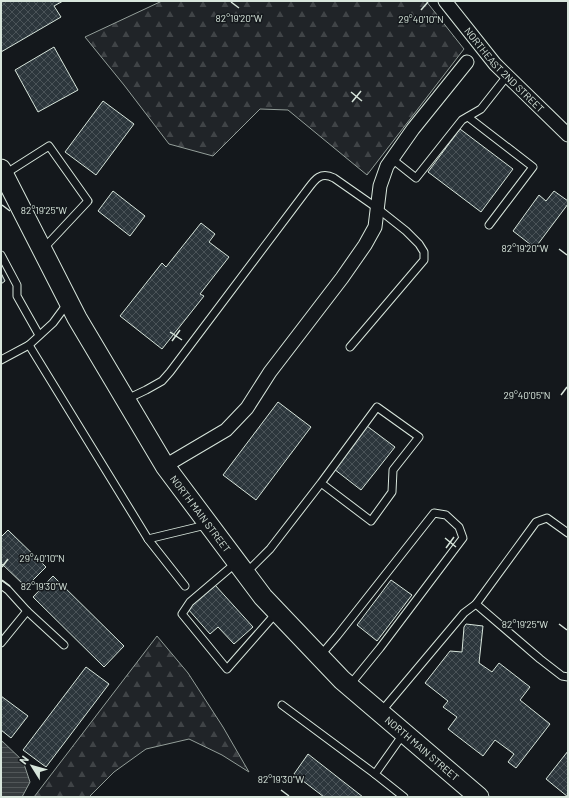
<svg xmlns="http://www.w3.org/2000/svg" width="569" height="798" viewBox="0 0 569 798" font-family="Barlow,sans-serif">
<defs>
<pattern id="forest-firs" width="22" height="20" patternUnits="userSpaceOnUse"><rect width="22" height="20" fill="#202428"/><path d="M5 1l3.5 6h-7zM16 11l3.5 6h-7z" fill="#404447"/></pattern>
<pattern id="water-rules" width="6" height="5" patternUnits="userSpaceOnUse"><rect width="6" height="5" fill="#363b3e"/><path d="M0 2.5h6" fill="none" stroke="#525759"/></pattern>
<pattern id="building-cross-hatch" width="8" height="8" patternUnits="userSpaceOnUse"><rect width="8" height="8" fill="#2c363c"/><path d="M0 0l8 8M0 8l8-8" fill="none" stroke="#4a5358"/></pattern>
</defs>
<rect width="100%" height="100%" fill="#14181c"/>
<!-- forest -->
<g fill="url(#forest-firs)" stroke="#939e99">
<path d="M 162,1 L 426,1 L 464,49 L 367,175 L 288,110 L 260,109 L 213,156 L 169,144 L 124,85 L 85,37 Z"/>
<path d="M 157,636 L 188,673 L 223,727 L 249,772 L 222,755 L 189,739 L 146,749 L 114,772 L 89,797 L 34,797 Z"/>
</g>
<!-- water -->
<path fill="url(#water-rules)" stroke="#939e99" d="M 1,740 L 23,761 L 30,782 L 22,797 L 1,797 Z"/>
<!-- building -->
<g fill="url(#building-cross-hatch)" stroke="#d8e6dc">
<path d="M 1,1 L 63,1 L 54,6 L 61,17 L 1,52 Z"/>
<path d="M 54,47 L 78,90 L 38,112 L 15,70 Z"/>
<path d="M 103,101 L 134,124 L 96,175 L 65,152 Z"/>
<path d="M 460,129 L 513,169 L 481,212 L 428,172 Z"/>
<path d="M 113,191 L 145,216 L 130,236 L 98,211 Z"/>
<path d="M 554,191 L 568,201 L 568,204 L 535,248 L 513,231 L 539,195 L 546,201 Z"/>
<path d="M 201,223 L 215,234 L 209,242 L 229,257 L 200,294 L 204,296 L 162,349 L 120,316 L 162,263 L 166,267 Z"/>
<path d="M 1,273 L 5,281 L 1,284 Z"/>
<path d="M 278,402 L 311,427 L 256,500 L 223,475 Z"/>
<path d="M 367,426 L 395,447 L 361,490 L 334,469 Z"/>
<path d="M 8,530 L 46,567 L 26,587 L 1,563 L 1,537 Z"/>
<path d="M 53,576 L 124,646 L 104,667 L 33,597 Z"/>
<path d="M 391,580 L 412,595 L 377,641 L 357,625 Z"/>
<path d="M 215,585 L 253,627 L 234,644 L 218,627 L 210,634 L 188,609 Z"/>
<path d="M 466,624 L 483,626 L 479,663 L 492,672 L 499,663 L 530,687 L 520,700 L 550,724 L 516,768 L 508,762 L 514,754 L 495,740 L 483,756 L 448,729 L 457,717 L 443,707 L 448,701 L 425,683 L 450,651 L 462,652 L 464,627 Z"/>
<path d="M 86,667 L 109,684 L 46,767 L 23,750 Z"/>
<path d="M 1,696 L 28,716 L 11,738 L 1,730 Z"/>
<path d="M 568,751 L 568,797 L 546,779 Z"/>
<path d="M 308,754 L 363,797 L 324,797 L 294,774 Z"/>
</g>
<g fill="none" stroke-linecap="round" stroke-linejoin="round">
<!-- lane casing -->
<g stroke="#d8e6dc" stroke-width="9">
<g id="lane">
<path d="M 468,117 L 533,167 L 489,225"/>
<path d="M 392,159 L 416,178 L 462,120 L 481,109 L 507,76"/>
<path d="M 5,174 L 49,146 L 88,201 L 44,248"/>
<path d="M 1,255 L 17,285 L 17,296 L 39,335"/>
<path d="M 29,345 L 148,539 L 185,586"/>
<path d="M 1,360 L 29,345 L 53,323 L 67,304"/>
<path d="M 127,399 L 146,390 L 162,381 L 170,372 L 304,194 C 313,183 318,170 334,178 L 377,208 L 406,231 L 419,244 L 424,252 L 424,260 L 350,347"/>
<path d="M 148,539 L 206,525"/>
<path d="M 237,562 L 190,602 L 182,614 L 227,669 L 277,612"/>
<path d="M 246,573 L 270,549 L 321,483 L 377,407 L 419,437 L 393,470 L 392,492 L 371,521 L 321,483"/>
<path d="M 1,585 L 8,590 L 27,611 L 64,645"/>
<path d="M 476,604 L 540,659 L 562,676 L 568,677"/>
<path d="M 1,643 L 27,611"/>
<path d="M 320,656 L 337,636 L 434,513 L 446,515 L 459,527 L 463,538 L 380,648 L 349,686"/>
<path d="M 282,705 L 375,774"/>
<path d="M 380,713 L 464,613 L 476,604 L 536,522 L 547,518 L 568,533"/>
<path d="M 404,733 L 375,774 L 404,797"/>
</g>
</g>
<!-- street casing -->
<g stroke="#d8e6dc" stroke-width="15">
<g id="street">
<path id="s1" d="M 445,1 L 495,64 L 568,135"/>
<path d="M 165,466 L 226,430 L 247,408 L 270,372 L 342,278 L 365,245 L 375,227 L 380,186 L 387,166 L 413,129 L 467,62"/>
</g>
</g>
<!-- secondary casing -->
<g stroke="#d8e6dc" stroke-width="21">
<g id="secondary">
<path id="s2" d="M 1,169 L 77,318 L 165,466 L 263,597 L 342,680 L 479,797"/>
</g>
</g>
<!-- lane -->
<use href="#lane" stroke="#14181c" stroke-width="7"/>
<!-- street -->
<use href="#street" stroke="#14181c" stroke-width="13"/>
<!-- secondary -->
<use href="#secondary" stroke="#14181c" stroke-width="19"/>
</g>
<!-- ticks -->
<path fill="none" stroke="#d8e6dc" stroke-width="1.5" d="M 231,2 L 239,8M 421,10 L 428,2M 351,92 L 362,101M 352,102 L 361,91M 2,205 L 10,211M 559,249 L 567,255M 170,332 L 182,340M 172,341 L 180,330M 561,395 L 567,387M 445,538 L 456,547M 446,548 L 454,537M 2,567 L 8,559M 2,580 L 10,586M 559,624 L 567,630M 281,790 L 289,796"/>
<g text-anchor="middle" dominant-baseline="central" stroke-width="3" stroke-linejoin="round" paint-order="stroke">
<!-- street labels -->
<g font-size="10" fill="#d8e6dc" stroke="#14181c">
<text stroke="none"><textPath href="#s1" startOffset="91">NORTHEAST 2ND STREET</textPath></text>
<text stroke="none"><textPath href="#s2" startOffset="399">NORTH MAIN STREET</textPath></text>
<text stroke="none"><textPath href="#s2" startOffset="723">NORTH MAIN STREET</textPath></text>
</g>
</g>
<g font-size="10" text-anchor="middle" fill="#d8e6dc" stroke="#14181c" stroke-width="3" stroke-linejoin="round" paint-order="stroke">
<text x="239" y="22">82°19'20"W</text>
<text x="421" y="23">29°40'10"N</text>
<text x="44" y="214">82°19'25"W</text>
<text x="525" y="252">82°19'20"W</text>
<text x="527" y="399">29°40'05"N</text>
<text x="42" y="562">29°40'10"N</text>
<text x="44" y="590">82°19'30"W</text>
<text x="525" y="628">82°19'25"W</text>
<text x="281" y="783">82°19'30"W</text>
</g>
<!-- border -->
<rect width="569" height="798" fill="none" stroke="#d8e6dc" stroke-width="4"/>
<!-- north arrow -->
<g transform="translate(32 766) rotate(307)" stroke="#14181c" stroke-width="3" paint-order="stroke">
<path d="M0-3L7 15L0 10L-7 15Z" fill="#d8e6dc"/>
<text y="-6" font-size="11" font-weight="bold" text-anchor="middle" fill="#d8e6dc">N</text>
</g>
</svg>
